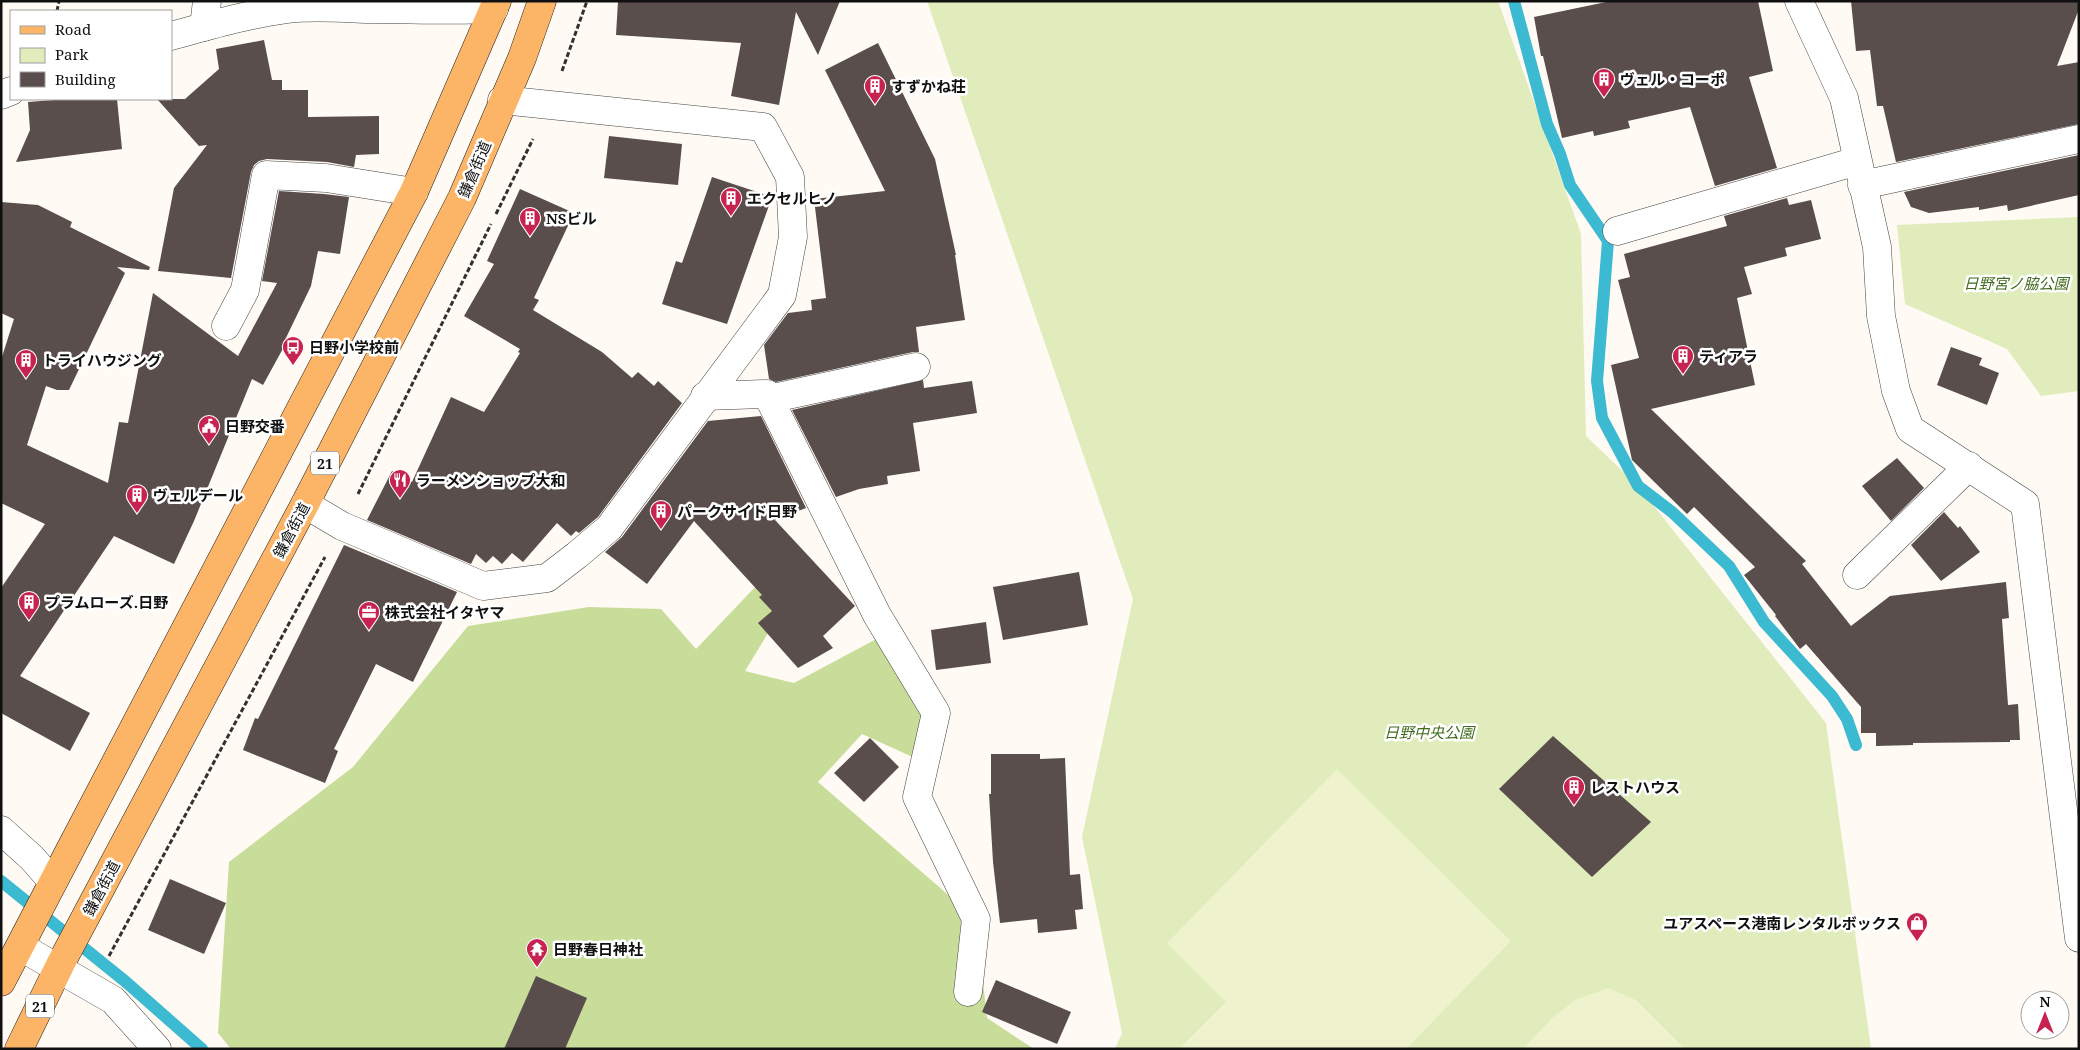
<svg xmlns="http://www.w3.org/2000/svg" width="2080" height="1050" viewBox="0 0 2080 1050" font-family="'Noto Serif','Noto Sans JP',serif">
<rect width="100%" height="100%" fill="#fffaf3"/>
<!-- green -->
<g fill="#e0ecbb">
<path d="M 927,1 L 1498,1 L 1581,234 L 1586,436 L 1638,486 L 1826,723 L 1871,1049 L 1115,1049 L 1122,1033 L 1082,837 L 1133,599 Z"/>
<path d="M 2079,217 L 2079,391 L 2041,396 L 2007,349 L 1905,304 L 1897,225 Z"/>
</g>
<!-- forest -->
<path fill="#c8dd9a" d="M 782,559 L 807,569 L 745,671 L 794,683 L 882,636 L 927,713 L 917,759 L 862,734 L 818,782 L 976,919 L 987,1018 L 1034,1049 L 231,1049 L 218,1033 L 229,862 L 353,767 L 468,626 L 589,607 L 661,609 L 696,649 Z"/>
<!-- pitch -->
<g fill="#eef2cd">
<path d="M 1337,769 L 1511,941 L 1406,1049 L 1179,1049 L 1226,1002 L 1167,943 Z"/>
<path d="M 1608,988 L 1636,1000 L 1685,1049 L 1523,1049 L 1552,1018 L 1575,1000 Z"/>
</g>
<g fill="none" stroke-linecap="round" stroke-linejoin="round">
<!-- stream -->
<g stroke="#3bbad2" stroke-width="12">
<path d="M 1514,1 L 1547,124 L 1560,154 L 1570,185 L 1608,241 L 1597,381 L 1602,418 L 1638,486 L 1672,512 L 1729,566 L 1764,622 L 1832,696 L 1847,719 L 1856,745"/>
<path d="M 1,881 L 126,982 L 202,1049"/>
</g>
</g>
<!-- building -->
<g fill="#594e4c">
<path d="M 618,1 L 840,1 L 818,55 L 796,12 L 779,105 L 731,96 L 741,43 L 616,35 Z"/>
<path d="M 1611,1 L 1758,1 L 1773,71 L 1749,77 L 1777,168 L 1715,186 L 1690,107 L 1628,121 L 1630,128 L 1594,136 L 1593,131 L 1562,138 L 1543,56 L 1541,56 L 1534,17 Z"/>
<path d="M 1851,1 L 2079,1 L 2079,9 L 2057,66 L 2079,62 L 2079,124 L 1896,162 L 1883,106 L 1877,106 L 1870,50 L 1856,51 Z"/>
<path d="M 264,40 L 272,80 L 282,80 L 282,90 L 308,90 L 308,117 L 379,116 L 379,154 L 356,155 L 354,167 L 327,162 L 267,159 L 259,161 L 254,165 L 251,172 L 231,278 L 158,271 L 174,188 L 207,145 L 199,146 L 157,99 L 185,99 L 219,69 L 216,49 Z"/>
<path d="M 878,43 L 935,159 L 956,255 L 955,255 L 965,320 L 916,327 L 919,352 L 913,352 L 776,382 L 769,379 L 764,345 L 788,313 L 812,310 L 811,300 L 826,298 L 814,199 L 885,191 L 825,70 Z"/>
<path d="M 67,99 L 117,99 L 122,149 L 16,162 L 30,130 L 28,102 Z"/>
<path d="M 609,136 L 682,144 L 678,185 L 604,178 Z"/>
<path d="M 2079,155 L 2079,195 L 2008,211 L 2007,205 L 1979,210 L 1979,207 L 1929,213 L 1911,207 L 1904,192 Z"/>
<path d="M 712,177 L 772,197 L 727,324 L 662,304 L 676,261 L 682,263 Z"/>
<path d="M 520,189 L 574,213 L 534,298 L 539,300 L 533,310 L 602,352 L 632,378 L 638,372 L 654,386 L 658,381 L 682,403 L 598,517 L 579,533 L 576,531 L 571,536 L 557,523 L 523,562 L 512,553 L 502,564 L 493,556 L 486,563 L 476,554 L 471,564 L 367,520 L 392,471 L 412,482 L 451,397 L 484,412 L 520,353 L 518,352 L 520,349 L 464,316 L 494,264 L 487,261 Z"/>
<path d="M 279,191 L 324,194 L 349,197 L 340,254 L 318,251 L 311,286 L 284,342 L 286,343 L 263,385 L 252,379 L 194,521 L 174,564 L 114,536 L 20,676 L 90,713 L 70,751 L 1,713 L 1,588 L 45,524 L 1,503 L 1,360 L 14,319 L 1,313 L 1,202 L 38,205 L 72,222 L 70,227 L 150,267 L 149,270 L 117,267 L 125,273 L 69,390 L 57,390 L 46,386 L 27,445 L 108,483 L 119,422 L 128,423 L 153,293 L 238,356 L 277,283 L 262,281 Z"/>
<path d="M 1787,198 L 1789,205 L 1811,200 L 1821,239 L 1785,248 L 1787,256 L 1744,267 L 1752,294 L 1737,298 L 1755,385 L 1651,409 L 1806,561 L 1802,564 L 1851,626 L 1890,596 L 2006,582 L 2009,618 L 2002,619 L 2008,705 L 2018,704 L 2020,740 L 2010,740 L 2010,742 L 1913,743 L 1913,745 L 1876,746 L 1876,733 L 1861,733 L 1861,707 L 1806,644 L 1800,649 L 1775,616 L 1776,615 L 1744,575 L 1755,567 L 1694,507 L 1687,514 L 1632,460 L 1611,365 L 1639,358 L 1618,280 L 1630,277 L 1624,254 L 1727,226 L 1724,216 Z"/>
<path d="M 1951,347 L 1982,358 L 1979,365 L 1999,373 L 1987,405 L 1937,385 Z"/>
<path d="M 923,380 L 924,388 L 972,381 L 977,413 L 913,423 L 920,471 L 887,476 L 888,484 L 859,489 L 836,497 L 792,410 Z"/>
<path d="M 761,416 L 806,508 L 775,520 L 855,606 L 823,636 L 833,648 L 798,668 L 758,623 L 772,611 L 759,597 L 762,595 L 694,521 L 647,584 L 605,552 L 622,537 L 708,421 Z"/>
<path d="M 1897,458 L 1924,488 L 1891,521 L 1862,486 Z"/>
<path d="M 1944,512 L 1958,528 L 1960,526 L 1980,552 L 1941,581 L 1911,545 Z"/>
<path d="M 344,545 L 457,592 L 413,682 L 376,664 L 334,749 L 338,751 L 325,783 L 243,750 L 255,718 L 258,719 Z"/>
<path d="M 1079,572 L 1088,625 L 1003,640 L 993,587 Z"/>
<path d="M 986,622 L 991,663 L 936,670 L 931,630 Z"/>
<path d="M 1553,736 L 1651,822 L 1592,877 L 1499,789 Z"/>
<path d="M 870,738 L 899,767 L 864,802 L 834,773 Z"/>
<path d="M 991,754 L 1040,754 L 1040,759 L 1065,758 L 1070,875 L 1080,874 L 1083,909 L 1075,910 L 1077,929 L 1038,933 L 1037,919 L 1000,923 L 993,862 L 989,794 L 991,794 Z"/>
<path d="M 170,879 L 226,903 L 204,954 L 148,930 Z"/>
<path d="M 536,976 L 587,998 L 565,1049 L 504,1049 Z"/>
<path d="M 996,980 L 1071,1012 L 1057,1044 L 982,1012 Z"/>
</g>
<g fill="none" stroke-linecap="round" stroke-linejoin="round">
<!-- minor casing -->
<g stroke="#434343" stroke-width="29">
<g id="minor">
<path d="M 1799,1 L 1844,98 L 1877,247 L 1881,316 L 1896,391 L 1910,429 L 2025,504 L 2079,938"/>
<path d="M 204,27 L 207,1"/>
<path d="M 171,36 C 208,26 248,14 286,9 C 313,6 341,8 369,9 C 411,9 453,11 494,9"/>
<path d="M 1,95 L 11,91"/>
<path d="M 1862,185 L 2079,139"/>
<path d="M 1617,231 L 1857,161"/>
<path d="M 226,326 L 245,290 L 266,175 L 326,178 L 414,192"/>
<path d="M 705,396 L 767,394 L 877,615 L 936,713 L 917,797 L 976,919 L 968,992"/>
<path d="M 769,399 L 916,367"/>
<path d="M 305,504 L 342,526 L 483,586 L 547,578 L 577,555 L 609,528 L 782,295 L 793,237 L 790,177 L 763,127 L 502,100"/>
<path d="M 1857,575 L 1969,466"/>
<path d="M 1,830 L 32,858 L 53,882"/>
<path d="M 21,947 L 113,1000 L 157,1049"/>
</g>
</g>
<!-- major casing -->
<g stroke="#212121" stroke-width="29">
<g id="major">
<path d="M 1,982 L 414,192 L 497,1"/>
<path d="M 19,1049 L 61,963 L 305,504 L 462,198 L 522,58 L 542,1"/>
</g>
</g>
<!-- path -->
<g stroke="#323232" stroke-width="3" stroke-dasharray="5 2.5" stroke-linecap="butt">
<path d="M 57,11 L 59,1"/>
<path d="M 562,71 L 587,1"/>
<path d="M 496,214 L 533,139"/>
<path d="M 358,494 L 491,224"/>
<path d="M 109,956 L 325,557"/>
</g>
<!-- minor -->
<use href="#minor" stroke="#fff" stroke-width="28"/>
<!-- major -->
<use href="#major" stroke="#fcb467" stroke-width="28"/>
</g>
<!-- icons -->
<defs>
<g id="building-pin" transform="scale(1.125)"><path d="M0 17L-7.5 6A9.5 9.5 0 1 1 7.5 6Z" fill="#c62351" stroke="#fff"/><path d="M-4-6H4V6H1V3H-1V6H-4ZM-2.5-4.3h1.7v1.8h-1.7ZM.8-4.3h1.7v1.8H.8ZM-2.5-1h1.7V.8h-1.7ZM.8-1h1.7V.8H.8Z" fill="#fff"/></g>
<g id="bus-pin" transform="scale(1.125)"><path d="M0 17L-7.5 6A9.5 9.5 0 1 1 7.5 6Z" fill="#c62351" stroke="#fff"/><path d="M-5-6H5V4H4V6H2V4H-2V6H-4V4H-5ZM-3.5-4V0h7V-4ZM-3.5 1.2v1.5H-2V1.2ZM2 1.2v1.5H3.5V1.2Z" fill="#fff"/></g>
<g id="civic-pin" transform="scale(1.125)"><path d="M0 17L-7.5 6A9.5 9.5 0 1 1 7.5 6Z" fill="#c62351" stroke="#fff"/><path d="M-.6-6.5H3V-4.5H.6V-3L4-1V1h2V6H-6V1h2V-1L-.6-3ZM-1.2 2.5V6h2.4V2.5Z" fill="#fff"/></g>
<g id="restaurant-pin" transform="scale(1.125)"><path d="M0 17L-7.5 6A9.5 9.5 0 1 1 7.5 6Z" fill="#c62351" stroke="#fff"/><path d="M-5-6h1v4h1v-4h1v4h1v-4h1v5L-1.5 .5V6h-2V.5L-5-1ZM5-6V6H3V1.5H1.5Q1.5-4 5-6Z" fill="#fff"/></g>
<g id="office-pin" transform="scale(1.125)"><path d="M0 17L-7.5 6A9.5 9.5 0 1 1 7.5 6Z" fill="#c62351" stroke="#fff"/><path d="M-6-3h4V-5.5h4V-3h4V5H-6ZM-1-4.5V-3h2v-1.5ZM-6 0V1H6V0Z" fill="#fff"/></g>
<g id="shop-pin" transform="scale(1.125)"><path d="M0 17L-7.5 6A9.5 9.5 0 1 1 7.5 6Z" fill="#c62351" stroke="#fff"/><path d="M-5-2.5h2.3a2.7 3.5 0 0 1 5.4 0H5L5.5 6h-11ZM-1.5-2.5h3a1.5 2.3 0 0 0-3 0Z" fill="#fff"/></g>
<g id="temple-pin" transform="scale(1.125)"><path d="M0 17L-7.5 6A9.5 9.5 0 1 1 7.5 6Z" fill="#c62351" stroke="#fff"/><path d="M0-6L5-2H3V0L6.5 2.5H4V6H1.5V3h-3V6H-4V2.5H-6.5L-3 0V-2H-5Z" fill="#fff"/></g>
</defs>
<g fill-rule="evenodd">
<use href="#building-pin" x="1604" y="79"/>
<use href="#building-pin" x="875" y="86"/>
<use href="#building-pin" x="731" y="198"/>
<use href="#building-pin" x="530" y="218"/>
<use href="#bus-pin" x="293" y="347"/>
<use href="#building-pin" x="1683" y="356"/>
<use href="#building-pin" x="26" y="360"/>
<use href="#civic-pin" x="209" y="426"/>
<use href="#restaurant-pin" x="400" y="480"/>
<use href="#building-pin" x="137" y="495"/>
<use href="#building-pin" x="661" y="511"/>
<use href="#building-pin" x="29" y="602"/>
<use href="#office-pin" x="369" y="612"/>
<use href="#building-pin" x="1574" y="787"/>
<use href="#shop-pin" x="1917" y="923"/>
<use href="#temple-pin" x="537" y="949"/>
</g>
<g text-anchor="middle" dominant-baseline="central" stroke-width="5" stroke-linejoin="round" paint-order="stroke">
<!-- shield labels -->
<g fill="#fff" stroke="#585858" stroke-width="1">
<rect x="311" y="451.5" width="28" height="23" rx="4"/>
<rect x="26" y="994.5" width="28" height="23" rx="4"/>
</g>
<g font-size="14" font-weight="bold" fill="#101010">
<text x="325" y="463">21</text>
<text x="40" y="1006">21</text>
</g>
<!-- poi labels -->
<g font-size="15" font-weight="bold" fill="#101010" stroke="#fff" text-anchor="start">
<text x="1620" y="79">ヴェル・コーポ</text>
<text x="891" y="86">すずかね荘</text>
<text x="747" y="198">エクセルヒノ</text>
<text x="546" y="218">NSビル</text>
<text x="309" y="347">日野小学校前</text>
<text x="1699" y="356">ティアラ</text>
<text x="42" y="360">トライハウジング</text>
<text x="225" y="426">日野交番</text>
<text x="416" y="480">ラーメンショップ大和</text>
<text x="153" y="495">ヴェルデール</text>
<text x="677" y="511">パークサイド日野</text>
<text x="45" y="602">プラムローズ.日野</text>
<text x="385" y="612">株式会社イタヤマ</text>
<text x="1590" y="787">レストハウス</text>
<text x="1901" y="923" text-anchor="end">ユアスペース港南レンタルボックス</text>
<text x="553" y="949">日野春日神社</text>
</g>
<!-- street labels -->
<g font-size="15" fill="#101010" stroke="#fff">
<text transform="translate(474 169) rotate(-67)">鎌倉街道</text>
<text transform="translate(291 530) rotate(-62)">鎌倉街道</text>
<text transform="translate(101 888) rotate(-62)">鎌倉街道</text>
</g>
<!-- park labels -->
<g font-size="15" font-style="italic" fill="#406b1d" stroke="#fff">
<text x="2016" y="283">日野宮ノ脇公園</text>
<text x="1429" y="732">日野中央公園</text>
</g>
</g>
<!-- border -->
<rect width="2080" height="1050" fill="none" stroke="#101010" stroke-width="5"/>
<!-- legend -->
<rect x="10" y="10" width="162" height="90" fill="#ffffff" stroke="#9f9f9f"/>
<rect x="20" y="26" width="25" height="8" fill="#fcb467" stroke="#9f9f9f"/>
<text x="55" y="35" font-size="15" fill="#101010">Road</text>
<rect x="20" y="48" width="25" height="15" fill="#e0ecbb" stroke="#9f9f9f"/>
<text x="55" y="60" font-size="15" fill="#101010">Park</text>
<rect x="20" y="72" width="25" height="15" fill="#594e4c" stroke="#9f9f9f"/>
<text x="55" y="85" font-size="15" fill="#101010">Building</text>
<!-- north arrow -->
<g transform="translate(2045 1015)"><circle r="24" fill="#ffffff" stroke="#9f9f9f"/>
<path d="M0-4L9 19L0 12L-9 19Z" fill="#c62351"/>
<text y="-8" font-size="14" font-weight="bold" text-anchor="middle" fill="#101010">N</text>
</g>
</svg>
